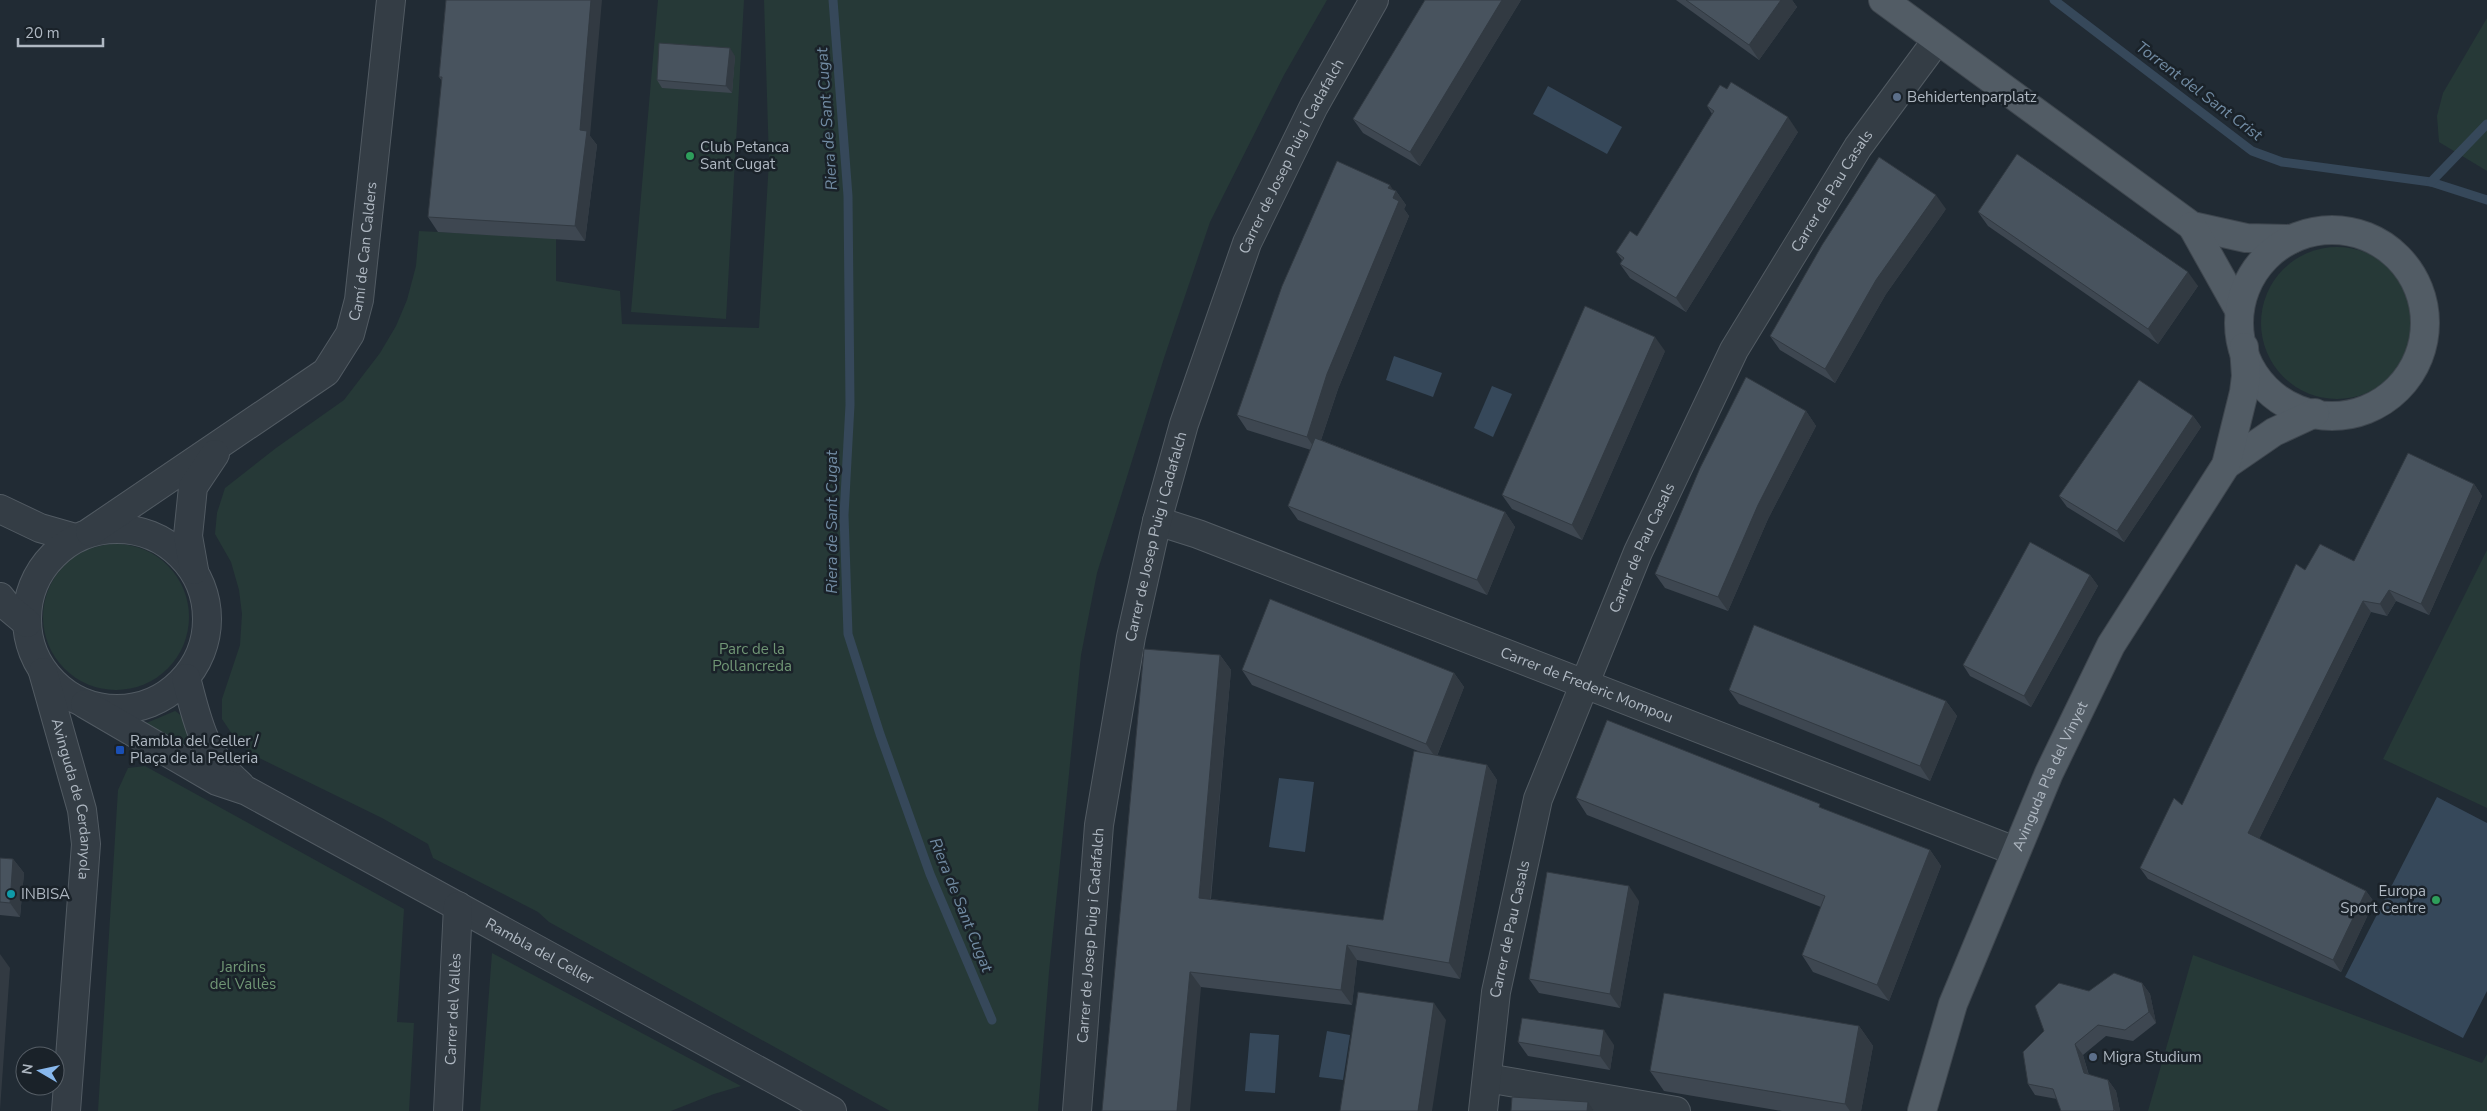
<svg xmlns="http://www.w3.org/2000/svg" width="2487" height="1111" viewBox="0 0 2487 1111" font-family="'Nunito Sans',sans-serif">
<rect width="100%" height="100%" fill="#212b34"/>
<!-- green -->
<g fill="#263937">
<path d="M 658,0 L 744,0 L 726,319 L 631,312 Z"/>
<path d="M 764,0 L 1327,0 L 1284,75 L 1210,222 L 1164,358 L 1097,573 L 1081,655 L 1049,972 L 1038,1111 L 890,1111 L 549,922 L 538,912 L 433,858 L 428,844 L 382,818 L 253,755 L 238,743 L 222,719 L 222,699 L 240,645 L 242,614 L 239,590 L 231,562 L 215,534 L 217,513 L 225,488 L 276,448 L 344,400 L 380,353 L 396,326 L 407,300 L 416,266 L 419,231 L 556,238 L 556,281 L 620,291 L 622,324 L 759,328 L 769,161 Z"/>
<path d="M 2487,18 L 2487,171 L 2439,142 L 2437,116 L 2443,93 Z"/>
<circle cx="2337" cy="323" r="76"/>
<circle cx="116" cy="617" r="73"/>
<path d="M 2487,550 L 2487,808 L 2383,759 Z"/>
<path d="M 175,711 C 186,716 191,740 186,751 L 144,724 Z"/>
<path d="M 145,766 L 404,909 L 397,1022 L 414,1023 L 409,1111 L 98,1111 L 118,790 L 128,768 Z"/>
<path d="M 492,953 L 741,1086 L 714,1094 L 671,1111 L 480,1111 Z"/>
<path d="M 2193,955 L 2482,1063 L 2487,1054 L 2487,1111 L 2148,1111 Z"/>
</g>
<!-- water -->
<g fill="#36485a">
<path d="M 1548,86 L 1622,127 L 1607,154 L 1533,114 Z"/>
<path d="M 1394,356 L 1442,373 L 1433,397 L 1386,380 Z"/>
<path d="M 1492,386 L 1512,394 L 1493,437 L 1474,428 Z"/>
<path d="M 1279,778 L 1314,782 L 1305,852 L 1269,847 Z"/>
<path d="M 2437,797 L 2487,823 L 2487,991 L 2463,1038 L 2345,977 Z"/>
<path d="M 1327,1031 L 1350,1035 L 1343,1080 L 1319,1077 Z"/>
<path d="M 1250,1033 L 1279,1035 L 1275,1093 L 1245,1091 Z"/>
</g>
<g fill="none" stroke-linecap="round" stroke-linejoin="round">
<!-- stream -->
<g stroke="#36485a" stroke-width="9">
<path d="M 833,0 L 848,196 L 850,405 L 844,515 L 848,634 L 880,734 L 930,874 L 992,1020"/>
<path d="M 2054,0 L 2252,151 L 2282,162 L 2431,182 L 2487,200"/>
<path d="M 2431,182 L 2487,124"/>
</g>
<!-- minor casing -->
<g stroke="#525b63" stroke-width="30">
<g id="minor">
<path d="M 0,509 L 40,528 L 75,538"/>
<path id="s1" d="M 1157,521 L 1198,534 L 2015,851"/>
<circle cx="117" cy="619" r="90"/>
<path id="s2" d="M 90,532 L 326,372 L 350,334 L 359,300 L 391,0"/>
<path d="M 194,570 L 188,536 L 193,487 L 215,454"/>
<path d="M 0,597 L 9,608 L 27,623"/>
<path id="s3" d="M 43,672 L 82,810 L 86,844 L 66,1111"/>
<path d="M 186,678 C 199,726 202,751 240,785"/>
<path id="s4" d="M 85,704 L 217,781 L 247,791 L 832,1111"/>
<path d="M 1487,1078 L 1676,1111"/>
<path id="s5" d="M 448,1111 L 458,906"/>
<path id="s6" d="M 1077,1111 L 1099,825 L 1131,637 L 1157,521 L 1184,424 L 1247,243 L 1314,106 L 1374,0"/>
<path id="s7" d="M 1483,1111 L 1496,992 L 1538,799 L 1638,552 L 1734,350 L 1858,147 L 1937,40"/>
</g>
</g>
<!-- major casing -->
<g stroke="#3e464e" stroke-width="30">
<g id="major">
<path d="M 1883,0 L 2192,226 L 2246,238 L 2292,239"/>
<path d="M 2192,226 L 2239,310"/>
<circle cx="2332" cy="323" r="93"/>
<path d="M 2226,465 L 2274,432 L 2315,413"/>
<path id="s8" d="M 1922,1111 L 1953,1004 L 2049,773 L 2111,645 L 2226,465 L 2244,392 L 2246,376 L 2244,347"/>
</g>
</g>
<!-- minor -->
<use href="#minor" stroke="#343d45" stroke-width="28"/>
<!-- major -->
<use href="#major" stroke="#525c65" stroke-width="28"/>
</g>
<!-- wall -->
<g fill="#3e4751">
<path d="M 446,0 L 590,136 L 597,145 L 585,241 L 438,232 L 428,217 L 442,81 L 439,77 Z"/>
<path d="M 1425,0 L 1521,0 L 1420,166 L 1363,133 L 1353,119 Z"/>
<path d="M 1676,0 L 1792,0 L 1797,7 L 1759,60 Z"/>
<path d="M 735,56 L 732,93 L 662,88 L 657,80 Z"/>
<path d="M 1707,106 L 1798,132 L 1686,312 L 1630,278 L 1620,264 L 1622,260 L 1616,252 L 1637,236 L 1712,114 Z"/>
<path d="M 1393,190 L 1396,191 L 1406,205 L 1404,209 L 1409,216 L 1338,389 L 1321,440 L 1505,512 L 1515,527 L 1487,595 L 1298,520 L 1288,506 L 1311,450 L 1247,430 L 1237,415 Z"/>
<path d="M 1946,209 L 1886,294 L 1835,383 L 1780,350 L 1770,336 Z"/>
<path d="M 1978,212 L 2198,286 L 2158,344 L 1988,226 Z"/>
<path d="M 1665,351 L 1582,540 L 1512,509 L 1502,495 Z"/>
<path d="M 1806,411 L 1816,426 L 1768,519 L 1728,611 L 1665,588 L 1655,574 Z"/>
<path d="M 2193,416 L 2201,427 L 2124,542 L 2067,507 L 2059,496 Z"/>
<path d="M 2474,484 L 2482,496 L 2429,615 L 2396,601 L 2387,616 L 2371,612 L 2259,839 L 2366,891 L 2374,902 L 2341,972 L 2148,879 L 2140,868 L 2182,805 L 2305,570 L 2354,561 Z"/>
<path d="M 2090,575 L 2098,586 L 2031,707 L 1970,676 L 1963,665 Z"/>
<path d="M 1220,655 L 1231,670 L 1211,899 L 1383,920 L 1423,753 L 1252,685 L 1242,670 L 1454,673 L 1464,687 L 1437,756 L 1487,765 L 1497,780 L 1460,979 L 1357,960 L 1352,1005 L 1201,987 L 1102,1111 Z"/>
<path d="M 1729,690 L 1946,701 L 1957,716 L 1930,781 L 1739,704 Z"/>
<path d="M 1576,798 L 1823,809 L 1930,850 L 1941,866 L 1889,1001 L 1813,972 L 1802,955 L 1821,907 L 1587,815 Z"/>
<path d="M 0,858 L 13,859 L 24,873 L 20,917 L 0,915 Z"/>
<path d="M 1639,901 L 1620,1008 L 1539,993 L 1529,979 Z"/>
<path d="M 2142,983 L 2150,994 L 2156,1023 L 2133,1041 L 2106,1036 L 2083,1055 L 2089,1075 L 2108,1080 L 2116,1091 L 2120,1111 L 2061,1111 L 2057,1099 L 2035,1095 L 2028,1084 L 2044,1031 L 2089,991 Z"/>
<path d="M 1859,1026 L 1873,1046 L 1861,1111 L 1782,1111 L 1664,1091 L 1650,1071 Z"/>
<path d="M 1518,1042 L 1614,1045 L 1610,1070 L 1528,1056 Z"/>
</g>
<!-- shaded-wall -->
<g fill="#323a42">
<path d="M 591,0 L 602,0 L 590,136 L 597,145 L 585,241 L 575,226 L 580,130 Z"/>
<path d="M 1502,0 L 1521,0 L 1420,166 L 1410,152 Z"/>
<path d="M 1781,0 L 1792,0 L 1797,7 L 1759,60 L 1749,45 Z"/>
<path d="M 730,48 L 735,56 L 732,93 L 726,86 Z"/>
<path d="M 1788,117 L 1798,132 L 1686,312 L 1676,298 Z"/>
<path d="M 1390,185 L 1395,193 L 1396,191 L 1406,205 L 1404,209 L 1409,216 L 1338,389 L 1317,452 L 1307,437 L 1327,374 L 1393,198 L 1388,188 Z"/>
<path d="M 1936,195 L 1946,209 L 1886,294 L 1835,383 L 1825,369 L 1876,280 Z"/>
<path d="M 2188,272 L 2198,286 L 2158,344 L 2148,329 Z"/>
<path d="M 1655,337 L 1665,351 L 1582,540 L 1572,525 Z"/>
<path d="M 1806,411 L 1816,426 L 1768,519 L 1728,611 L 1718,597 L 1758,505 Z"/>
<path d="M 2193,416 L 2201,427 L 2124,542 L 2117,531 Z"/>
<path d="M 2474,484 L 2482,496 L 2429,615 L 2421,604 Z"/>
<path d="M 1505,512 L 1515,527 L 1487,595 L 1477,580 Z"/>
<path d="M 2090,575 L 2098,586 L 2031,707 L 2024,696 Z"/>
<path d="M 2389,590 L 2396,601 L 2387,616 L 2380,604 Z"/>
<path d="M 2363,601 L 2371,612 L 2256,845 L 2248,833 Z"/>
<path d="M 1220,655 L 1231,670 L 1209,913 L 1199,898 Z"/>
<path d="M 1454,673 L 1464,687 L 1436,758 L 1426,744 Z"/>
<path d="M 1946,701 L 1957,716 L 1930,781 L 1920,766 Z"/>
<path d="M 1487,765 L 1497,780 L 1460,979 L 1449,963 Z"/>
<path d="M 1930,850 L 1941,866 L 1889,1001 L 1877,985 Z"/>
<path d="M 13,859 L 24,873 L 20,917 L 10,903 Z"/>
<path d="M 1629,886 L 1639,901 L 1620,1008 L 1610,994 Z"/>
<path d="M 2366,891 L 2374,902 L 2341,972 L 2333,960 Z"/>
<path d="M 1347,945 L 1357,960 L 1352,1005 L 1341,990 Z"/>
<path d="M 0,954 L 10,968 L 0,1110 Z"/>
<path d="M 1190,972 L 1201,987 L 1190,1111 L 1177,1111 Z"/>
<path d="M 2142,983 L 2150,994 L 2156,1023 L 2149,1012 Z"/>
<path d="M 1434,1003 L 1446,1020 L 1432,1111 L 1418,1111 Z"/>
<path d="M 1859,1026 L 1873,1046 L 1861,1111 L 1850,1111 L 1845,1104 Z"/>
<path d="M 1604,1030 L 1614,1045 L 1610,1070 L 1600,1056 Z"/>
<path d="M 2075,1044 L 2083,1055 L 2091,1084 L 2084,1073 Z"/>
<path d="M 2108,1080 L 2116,1091 L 2120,1111 L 2115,1111 L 2114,1110 Z"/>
<path d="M 1588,1102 L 1594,1111 L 1587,1111 Z"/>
</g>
<!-- building -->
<g fill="#48535e" stroke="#323a42">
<path d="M 446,0 L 591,0 L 580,130 L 587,131 L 575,226 L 428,217 L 442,77 L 439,77 Z"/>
<path d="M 1425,0 L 1502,0 L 1410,152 L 1353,119 Z"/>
<path d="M 1686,0 L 1781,0 L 1749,45 Z"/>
<path d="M 659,43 L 730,48 L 726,86 L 657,80 Z"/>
<path d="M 1731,82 L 1788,117 L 1676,298 L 1620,264 L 1624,258 L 1616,252 L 1630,231 L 1637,236 L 1714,111 L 1707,106 L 1720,85 L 1727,89 Z"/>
<path d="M 2017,154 L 2188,272 L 2148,329 L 1978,212 Z"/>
<path d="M 1879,157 L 1936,195 L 1876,280 L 1825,369 L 1770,336 L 1822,245 Z"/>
<path d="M 1337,161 L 1390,185 L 1388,188 L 1396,191 L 1393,198 L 1399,201 L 1327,374 L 1307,437 L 1237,415 L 1282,286 Z"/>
<path d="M 1585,306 L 1655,337 L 1572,525 L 1502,495 Z"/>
<path d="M 1746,377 L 1806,411 L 1758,505 L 1718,597 L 1655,574 L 1700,468 Z"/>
<path d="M 2139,380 L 2193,416 L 2117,531 L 2059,496 Z"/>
<path d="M 1315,438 L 1505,512 L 1477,580 L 1288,506 Z"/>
<path d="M 2408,453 L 2474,484 L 2421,604 L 2389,590 L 2380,604 L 2363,601 L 2248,833 L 2366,891 L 2333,960 L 2140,868 L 2174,798 L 2182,805 L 2296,564 L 2305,570 L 2320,544 L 2354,561 Z"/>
<path d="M 2030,542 L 2090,575 L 2024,696 L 1963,665 Z"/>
<path d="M 1270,599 L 1454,673 L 1426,744 L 1242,670 Z"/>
<path d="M 1754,625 L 1946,701 L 1920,766 L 1729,690 Z"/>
<path d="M 1144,649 L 1220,655 L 1199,898 L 1383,920 L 1414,751 L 1487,765 L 1449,963 L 1347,945 L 1341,990 L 1190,972 L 1177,1111 L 1102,1111 Z"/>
<path d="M 1607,720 L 1820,804 L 1819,807 L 1930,850 L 1877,985 L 1802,955 L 1825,896 L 1576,798 Z"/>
<path d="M 0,858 L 13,859 L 10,903 L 0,902 Z"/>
<path d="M 1547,872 L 1629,886 L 1610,994 L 1529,979 Z"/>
<path d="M 2114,973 L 2142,983 L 2149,1012 L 2125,1030 L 2098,1025 L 2075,1044 L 2084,1073 L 2108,1080 L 2114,1110 L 2113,1111 L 2061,1111 L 2053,1089 L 2028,1084 L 2023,1052 L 2044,1031 L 2035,1006 L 2059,983 L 2089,991 Z"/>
<path d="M 1358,992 L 1434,1003 L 1418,1111 L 1340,1111 Z"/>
<path d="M 1664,993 L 1859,1026 L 1845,1104 L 1650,1071 Z"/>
<path d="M 1522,1018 L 1604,1030 L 1600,1056 L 1518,1042 Z"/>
<path d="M 1512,1097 L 1588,1102 L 1587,1111 L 1511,1111 Z"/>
</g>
<!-- markers -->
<g fill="#5c6f8a" stroke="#1a2229" stroke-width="2">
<circle cx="1897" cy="97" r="5"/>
<circle cx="2093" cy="1057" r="5"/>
</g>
<g fill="#2e9e5b" stroke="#1a2229" stroke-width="2">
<circle cx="690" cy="156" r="5"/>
<circle cx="2436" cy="900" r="5"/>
</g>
<rect fill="#1a4fb4" stroke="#1a2229" stroke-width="2" x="115" y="745" width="10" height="10" rx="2.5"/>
<circle fill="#0f9aa8" stroke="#1a2229" stroke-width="2" cx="11" cy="894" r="5"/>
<g text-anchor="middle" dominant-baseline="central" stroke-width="5" stroke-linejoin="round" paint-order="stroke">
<!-- poi labels -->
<g font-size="15" fill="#afb8c2" stroke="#1a2229" text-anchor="start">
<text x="1907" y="97">Behidertenparplatz</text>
<text x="700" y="147">Club Petanca<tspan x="700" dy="17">Sant Cugat</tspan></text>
<text x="130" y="741">Rambla del Celler /<tspan x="130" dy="17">Plaça de la Pelleria</tspan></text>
<text x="2426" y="891" text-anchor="end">Europa<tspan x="2426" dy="17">Sport Centre</tspan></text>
<text x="21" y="894">INBISA</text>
<text x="2103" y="1057">Migra Studium</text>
</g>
<!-- street labels -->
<g font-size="15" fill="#afb8c2" stroke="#1a2229">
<text stroke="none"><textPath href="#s6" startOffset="986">Carrer de Josep Puig i Cadafalch</textPath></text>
<text stroke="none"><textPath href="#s7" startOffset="994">Carrer de Pau Casals</textPath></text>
<text stroke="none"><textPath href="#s2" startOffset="414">Camí de Can Calders</textPath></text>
<text stroke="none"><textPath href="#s6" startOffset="581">Carrer de Josep Puig i Cadafalch</textPath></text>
<text stroke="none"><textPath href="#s7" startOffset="589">Carrer de Pau Casals</textPath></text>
<text stroke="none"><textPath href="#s1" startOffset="460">Carrer de Frederic Mompou</textPath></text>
<text stroke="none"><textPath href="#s8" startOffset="359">Avinguda Pla del Vinyet</textPath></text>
<text stroke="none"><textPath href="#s3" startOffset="131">Avinguda de Cerdanyola</textPath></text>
<text stroke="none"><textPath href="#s7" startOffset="184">Carrer de Pau Casals</textPath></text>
<text stroke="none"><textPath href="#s6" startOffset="176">Carrer de Josep Puig i Cadafalch</textPath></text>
<text stroke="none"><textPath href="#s4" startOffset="518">Rambla del Celler</textPath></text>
<text stroke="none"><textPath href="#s5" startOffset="102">Carrer del Vallès</textPath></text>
</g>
<!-- park labels -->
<g font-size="15" fill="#709675" stroke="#1a2229">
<text x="752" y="649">Parc de la<tspan x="752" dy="17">Pollancreda</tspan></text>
<text x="243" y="967">Jardins<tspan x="243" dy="17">del Vallès</tspan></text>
</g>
<!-- water labels -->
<g font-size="16" font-style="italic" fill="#718ba3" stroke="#1a2229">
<text transform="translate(2199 91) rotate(37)">Torrent del Sant Crist</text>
<text transform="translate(827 119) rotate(-94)">Riera de Sant Cugat</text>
<text transform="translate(832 522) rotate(-90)">Riera de Sant Cugat</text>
<text transform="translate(961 905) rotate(68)">Riera de Sant Cugat</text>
</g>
</g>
<!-- north arrow -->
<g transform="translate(40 1071) rotate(279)"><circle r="24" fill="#1a2229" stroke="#565e66"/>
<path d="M0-4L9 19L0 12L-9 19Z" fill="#88b8ed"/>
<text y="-8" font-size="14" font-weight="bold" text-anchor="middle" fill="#afb8c2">N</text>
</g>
<!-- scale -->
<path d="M18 38v8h85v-8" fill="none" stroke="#afb8c2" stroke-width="2.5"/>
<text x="25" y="38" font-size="15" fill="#afb8c2" stroke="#1a2229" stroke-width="4" paint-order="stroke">20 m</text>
</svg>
